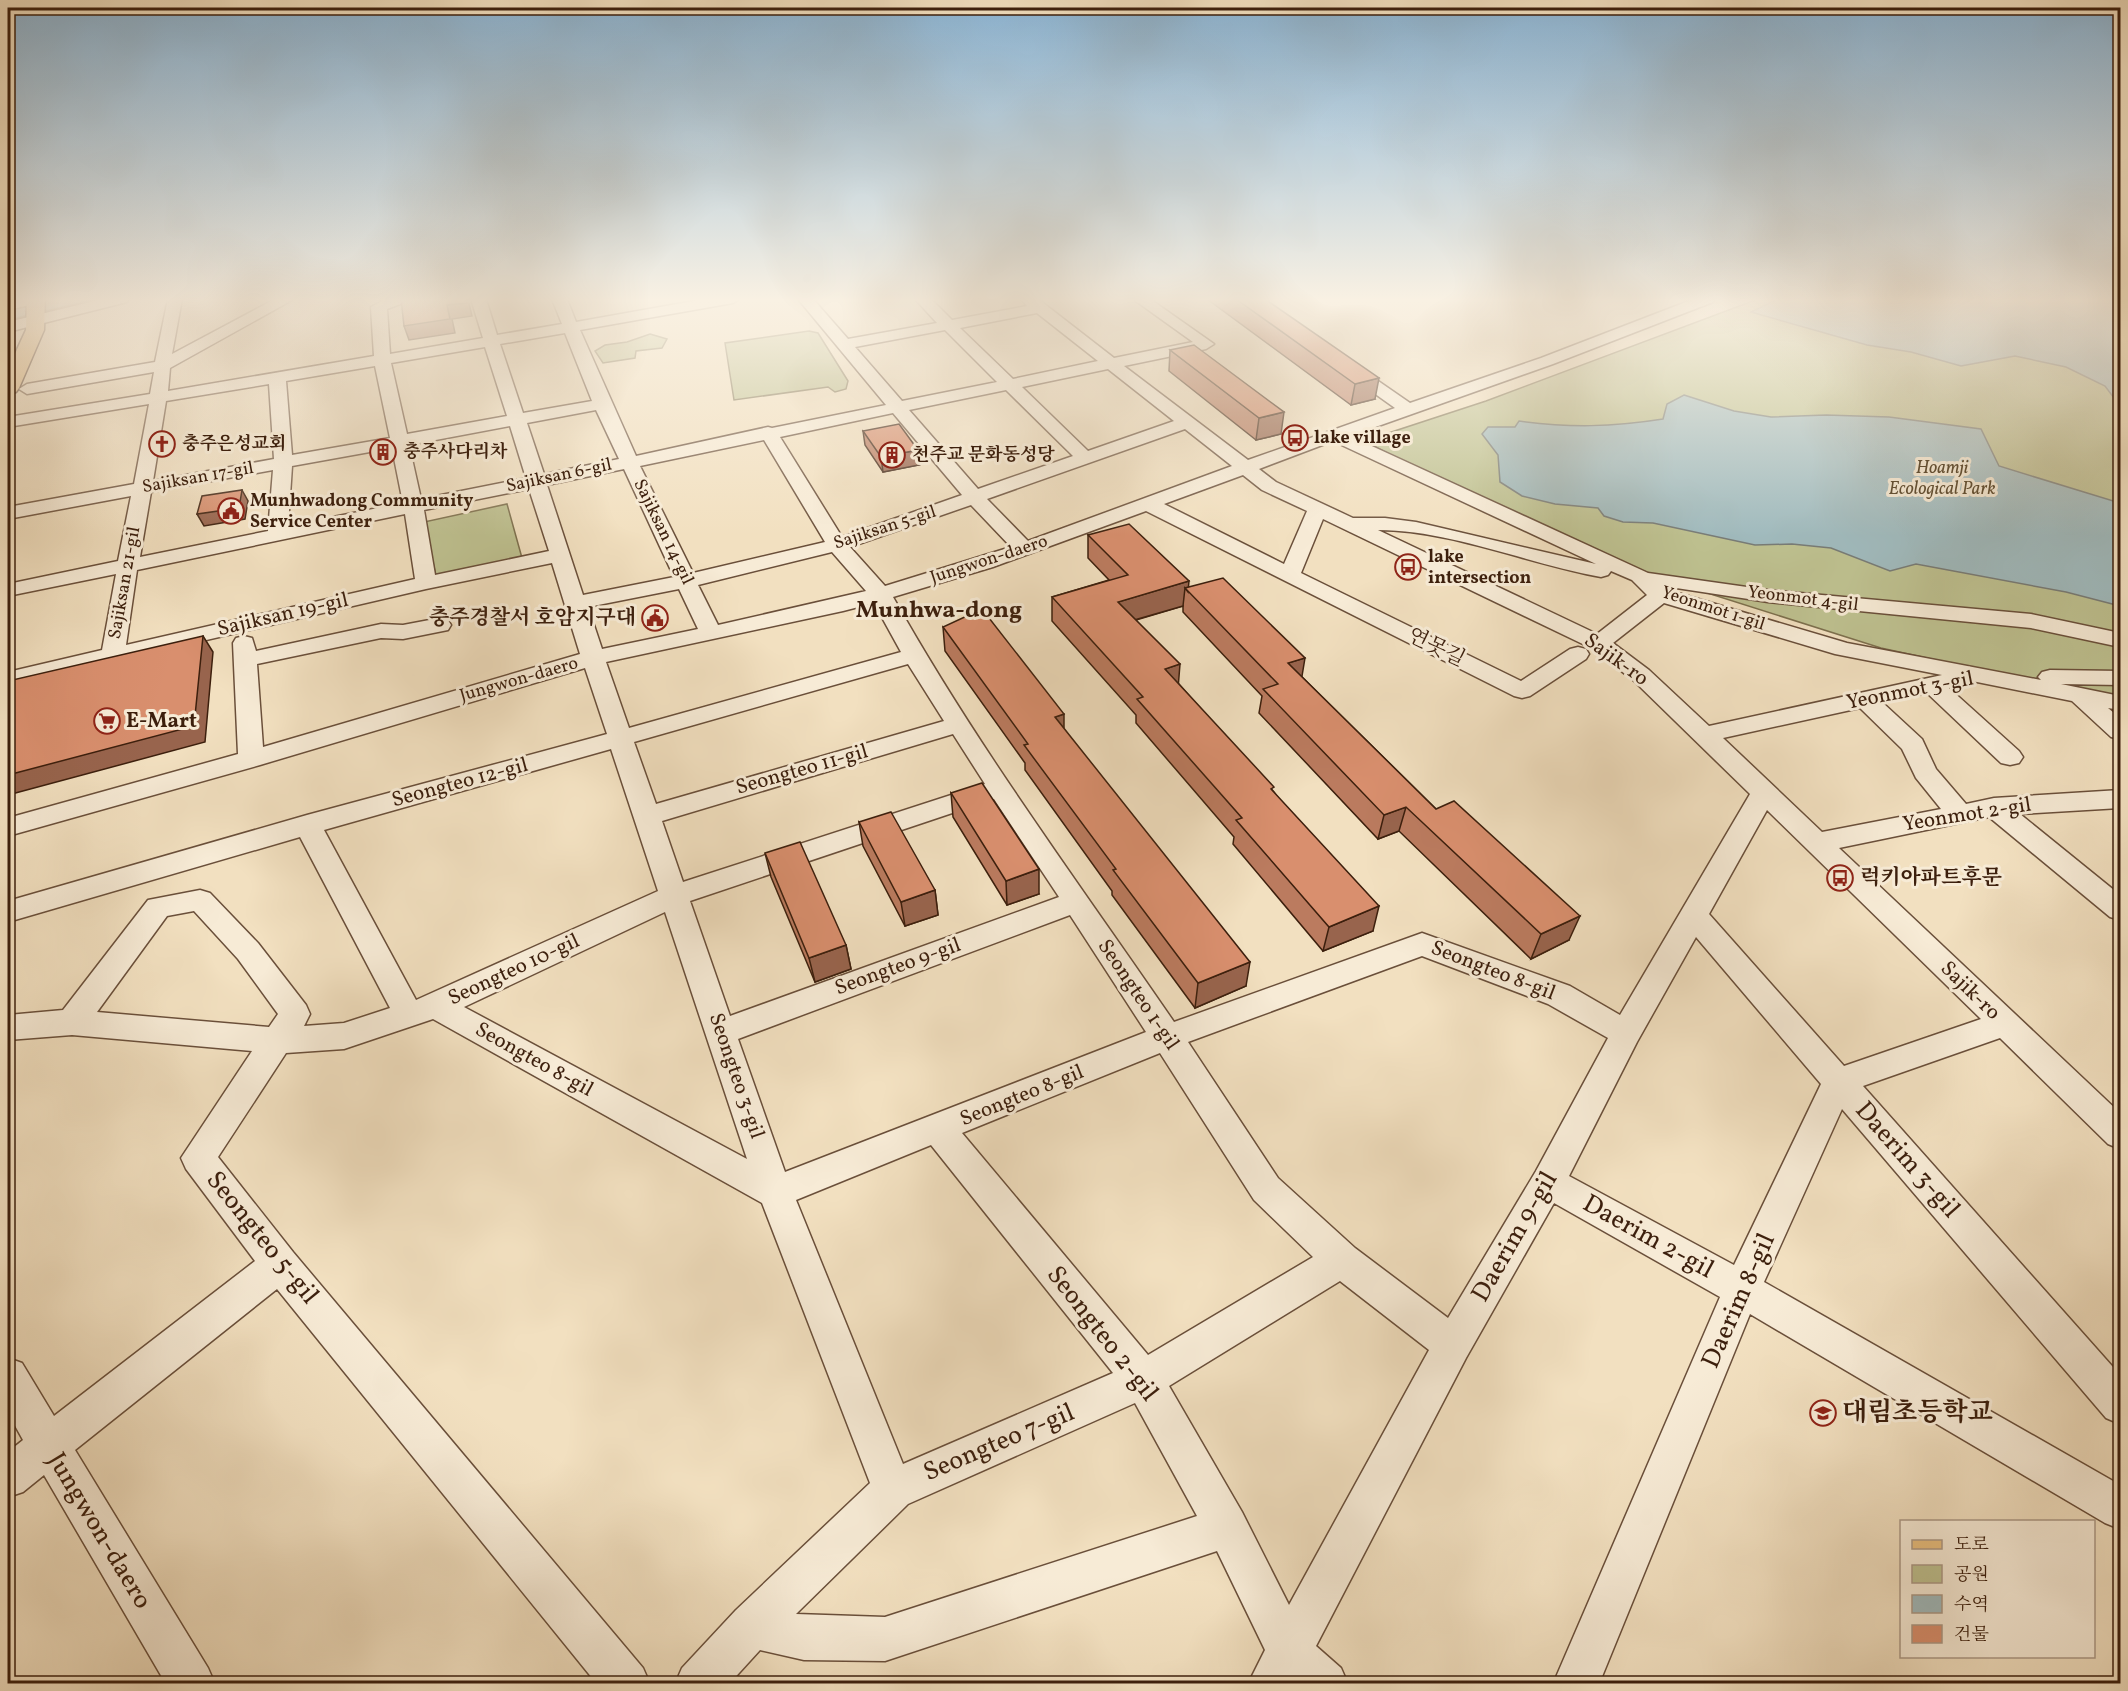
<svg xmlns="http://www.w3.org/2000/svg" width="2128" height="1691" viewBox="0 0 2128 1691" font-family="Vollkorn,'Noto Serif KR',serif">
<rect width="100%" height="100%" fill="#f2e0c0"/>
<filter id="stains"><feTurbulence type="fractalNoise" baseFrequency=".00333" numOctaves="4"/><feColorMatrix values="0 0 0 0 .2 0 0 0 0 .09 0 0 0 0 .02 0 0 0 .5 -.17"/></filter>
<radialGradient id="worn" r=".72"><stop offset=".6" stop-color="#630" stop-opacity="0"/><stop offset="1" stop-color="#630" stop-opacity=".3"/></radialGradient>
<!-- green -->
<g fill="#bec190" stroke="#7d704e" stroke-width="1.5">
<path d="M 1758,299 L 2120,299 L 2120,696 L 2028,680 L 1881,648 L 1657,577 L 1416,468 L 1364,441 L 1486,401 Z"/>
<path d="M 809,331 L 818,333 L 848,381 L 846,389 L 835,392 L 828,387 L 734,400 L 725,343 Z"/>
<path d="M 650,334 L 667,339 L 662,348 L 636,351 L 635,358 L 603,363 L 595,351 L 605,345 L 627,342 Z"/>
<path d="M 507,504 L 522,558 L 436,576 L 424,522 Z"/>
</g>
<!-- water -->
<g fill="#a0babd" stroke="#787c77" stroke-width="1.5">
<path d="M 51,299 L 96,299 L 8,320 L 8,308 Z"/>
<path d="M 1778,299 L 2120,299 L 2120,406 L 2105,386 L 2066,367 L 2015,356 L 1961,366 L 1911,352 L 1867,345 L 1751,312 Z"/>
<path d="M 1684,395 L 1734,411 L 1771,417 L 1826,415 L 1889,417 L 1981,429 L 1999,466 L 2120,503 L 2120,606 L 2066,592 L 1916,564 L 1890,571 L 1831,548 L 1792,544 L 1755,545 L 1653,523 L 1623,522 L 1604,516 L 1598,508 L 1555,504 L 1522,496 L 1500,482 L 1498,455 L 1482,434 L 1488,427 L 1515,427 L 1519,421 C 1570,428 1612,427 1663,419 L 1667,404 Z"/>
</g>
<g fill="none" stroke-linecap="round" stroke-linejoin="round">
<!-- minor casing -->
<g stroke="#6a4f3a" stroke-width="3">
<g id="minor">
<path d="M 17,299 L 44,299 L 42,302 L 8,310 L 8,302 Z"/>
<path d="M 103,299 L 129,299 L 127,302 L 8,332 L 8,322 Z"/>
<path d="M 168,299 L 182,299 L 172,354 L 275,299 L 294,299 L 170,368 L 168,391 L 374,356 L 371,307 L 386,299 L 405,300 L 403,303 L 387,309 L 390,354 L 483,338 L 471,299 L 486,299 L 497,335 L 562,324 L 552,299 L 567,299 L 576,322 L 705,299 L 740,299 L 733,303 L 580,330 L 636,456 L 768,427 L 772,428 L 886,405 L 798,299 L 813,299 L 848,339 L 937,323 L 915,299 L 931,299 L 952,320 L 1027,306 L 1021,299 L 1038,299 L 1114,358 L 1193,342 L 1133,299 L 1150,299 L 1214,344 L 1206,349 L 1124,366 L 1248,460 L 1395,408 L 1343,371 L 1341,368 L 1343,365 L 1355,365 L 1410,403 L 1541,358 L 1694,299 L 1715,299 L 1713,302 L 1553,364 L 1350,436 L 1648,573 L 1768,590 L 2031,614 L 2120,633 L 2120,647 L 2031,628 L 1768,602 L 1663,586 L 1668,590 L 1847,643 L 2041,680 L 2038,677 L 2042,672 L 2050,670 L 2120,671 L 2120,685 L 2061,684 L 2120,696 L 2120,710 L 2108,708 L 2120,718 L 2120,739 L 2111,737 L 2072,701 L 1972,681 L 1949,688 L 2019,751 L 2023,757 L 2019,763 L 2010,765 L 2001,763 L 1927,693 L 1883,703 L 1922,739 L 1936,769 L 1966,804 L 1994,798 L 2120,790 L 2120,808 L 2020,814 L 2120,895 L 2120,920 L 2110,917 L 1989,817 L 1839,848 L 2120,1113 L 2120,1149 L 2108,1144 L 2000,1038 L 1863,1086 L 2120,1375 L 2120,1424 L 2106,1418 L 1842,1109 L 1764,1282 L 2120,1485 L 2120,1529 L 2105,1523 L 1750,1314 L 1599,1684 L 1553,1684 L 1720,1297 L 1554,1203 L 1466,1358 L 1316,1646 L 1341,1668 L 1348,1684 L 1248,1684 L 1265,1650 L 1217,1551 L 885,1661 L 804,1660 L 760,1650 L 729,1684 L 675,1684 L 682,1668 L 736,1610 L 870,1483 L 762,1203 L 433,1019 L 344,1049 L 286,1053 L 218,1157 L 293,1252 L 643,1668 L 650,1684 L 597,1684 L 277,1289 L 75,1450 L 208,1668 L 215,1684 L 166,1684 L 44,1475 L 23,1492 L 8,1497 L 8,1452 L 23,1440 L 8,1413 L 8,1358 L 22,1363 L 54,1416 L 255,1261 L 186,1169 L 181,1158 L 252,1051 L 72,1035 L 8,1040 L 8,1015 L 63,1010 L 148,900 L 200,890 L 210,893 L 258,943 L 306,1005 L 310,1014 L 304,1026 L 344,1023 L 390,1008 L 300,837 L 8,922 L 8,901 L 307,815 L 607,734 L 585,668 L 260,765 L 8,836 L 8,818 L 238,754 L 233,643 L 236,638 L 244,636 L 252,638 L 256,651 L 381,624 L 403,625 L 440,618 L 448,620 L 451,625 L 448,630 L 403,639 L 381,638 L 257,664 L 263,747 L 580,654 L 552,563 L 426,589 L 8,686 L 8,672 L 102,650 L 116,574 L 8,596 L 8,584 L 118,561 L 131,496 L 8,519 L 8,507 L 134,484 L 149,404 L 8,427 L 8,417 L 150,394 L 154,372 L 27,394 L 19,389 L 27,384 L 155,362 ZM 1037,313 L 1098,361 L 1013,379 L 960,328 ZM 945,330 L 997,382 L 902,401 L 855,347 ZM 565,333 L 592,401 L 523,413 L 500,344 ZM 485,347 L 507,416 L 407,434 L 391,363 ZM 375,366 L 390,438 L 292,455 L 286,381 ZM 1108,369 L 1174,421 L 1088,451 L 1022,387 ZM 269,384 L 274,459 L 153,481 L 166,401 ZM 1006,390 L 1073,456 L 978,489 L 909,410 ZM 596,410 L 619,459 L 544,474 L 527,423 ZM 893,413 L 962,495 L 842,537 L 780,437 ZM 510,426 L 526,478 L 421,499 L 409,445 ZM 1185,429 L 1232,466 L 1028,541 L 987,499 ZM 764,440 L 825,542 L 693,573 L 640,466 ZM 1333,441 L 1596,564 L 1416,522 L 1385,518 L 1353,518 L 1276,482 L 1259,469 ZM 392,448 L 403,503 L 288,526 L 292,466 ZM 624,469 L 674,577 L 583,595 L 547,485 ZM 273,470 L 268,531 L 140,557 L 151,492 ZM 1243,475 L 1262,490 L 1307,511 L 1284,564 L 1164,504 ZM 529,489 L 549,551 L 435,575 L 424,510 ZM 971,505 L 1011,547 L 885,586 L 850,547 ZM 1146,511 L 1514,696 L 1522,698 L 1530,696 L 1586,659 L 1589,654 L 1586,649 L 1578,647 L 1570,649 L 1521,681 L 1301,573 L 1323,519 L 1591,648 L 1633,680 L 1750,794 L 1620,1015 L 1570,986 L 1422,933 L 1174,1022 C 1078,882 976,745 893,597 L 993,567 ZM 405,514 L 415,579 L 126,645 L 137,570 ZM 1378,530 C 1450,530 1529,564 1601,577 L 1608,575 L 1611,571 L 1632,580 L 1647,595 L 1597,634 ZM 832,552 L 866,591 L 718,625 L 698,585 ZM 679,589 L 698,629 L 602,649 L 588,607 ZM 874,603 L 901,652 L 629,728 L 606,662 L 843,611 ZM 1664,603 L 1835,654 L 1942,675 L 1709,726 L 1649,670 L 1613,643 ZM 908,664 L 944,721 L 656,804 L 634,742 ZM 1860,708 L 1902,749 L 1916,778 L 1941,809 L 1822,832 L 1723,738 ZM 953,734 L 985,784 L 683,882 L 662,821 ZM 611,749 L 658,891 L 416,1000 L 324,830 ZM 994,799 L 1059,897 L 730,1016 L 690,901 ZM 1767,810 L 1981,1019 L 1844,1066 L 1709,914 ZM 194,911 L 238,959 L 278,1014 L 269,1027 L 97,1012 L 167,916 ZM 665,912 L 747,1159 L 464,1007 ZM 1070,915 L 1146,1032 L 785,1172 L 738,1039 ZM 1696,937 L 1821,1084 L 1734,1265 L 1569,1176 L 1637,1042 ZM 1422,956 L 1548,1004 L 1608,1038 L 1536,1171 L 1448,1318 L 1355,1248 L 1278,1178 L 1188,1042 ZM 1160,1053 L 1254,1200 L 1313,1257 L 1148,1355 L 962,1133 ZM 931,1145 L 1113,1373 L 903,1464 L 796,1200 ZM 1340,1281 L 1429,1350 L 1289,1605 L 1242,1512 L 1169,1386 ZM 1135,1403 L 1197,1516 L 885,1617 L 796,1614 L 908,1504 Z"/>
</g>
</g>
<!-- major casing -->
<g stroke="#3c1f0d" stroke-width="3">
<path id="major" d="M 27,299 L 45,299 L 44,330 L 19,388 L 16,392 L 9,394 L 8,369 L 26,330 Z"/>
</g>
<!-- minor -->
<use href="#minor" fill="#f7ebd6" fill-rule="evenodd"/>
<!-- major -->
<use href="#major" fill="#e9c080" fill-rule="evenodd"/>
</g>
<!-- wall -->
<g fill="#bb7b5f" stroke="#3c1f0d" stroke-width="1.5">
<path d="M 1207,299 L 1265,299 L 1375,399 L 1351,405 Z"/>
<path d="M 1170,350 L 1281,434 L 1256,440 L 1169,371 Z"/>
<path d="M 863,431 L 919,465 L 883,472 L 865,445 Z"/>
<path d="M 1088,535 L 1188,587 L 1302,677 L 1569,940 L 1531,959 L 1399,831 L 1378,839 L 1259,713 L 1262,696 L 1183,612 L 1183,606 L 1136,620 L 1178,683 L 1274,792 L 1373,931 L 1323,951 L 1233,844 L 1234,837 L 1136,723 L 1136,715 L 1052,621 L 1052,597 L 1109,580 L 1088,558 Z"/>
<path d="M 943,627 L 1064,729 L 1246,986 L 1195,1008 L 1112,895 L 1112,891 L 1025,770 L 1025,763 L 945,651 Z"/>
<path d="M 951,793 L 1039,894 L 1007,905 L 953,817 Z"/>
<path d="M 859,822 L 935,890 L 938,915 L 905,926 L 863,846 Z"/>
<path d="M 765,853 L 846,945 L 851,969 L 815,982 L 771,877 Z"/>
</g>
<!-- shaded-wall -->
<g fill="#98644d" stroke="#3c1f0d" stroke-width="1.5">
<path d="M 466,299 L 468,299 L 472,316 L 452,319 L 455,333 L 409,340 L 404,326 L 447,305 Z"/>
<path d="M 1379,378 L 1375,399 L 1351,405 L 1355,384 Z"/>
<path d="M 1284,412 L 1281,434 L 1256,440 L 1259,418 Z"/>
<path d="M 918,450 L 919,465 L 883,472 L 881,457 Z"/>
<path d="M 242,490 L 248,501 L 245,519 L 204,526 L 197,514 Z"/>
<path d="M 1189,581 L 1188,592 L 1185,588 L 1183,606 L 1117,625 L 1118,602 Z"/>
<path d="M 203,636 L 213,652 L 205,742 L 8,795 L 8,775 Z"/>
<path d="M 1305,658 L 1301,682 L 1288,663 Z"/>
<path d="M 1180,664 L 1178,689 L 1165,669 Z"/>
<path d="M 1064,714 L 1064,738 L 1055,717 Z"/>
<path d="M 1406,807 L 1399,831 L 1378,839 L 1384,815 Z"/>
<path d="M 1039,869 L 1039,894 L 1007,905 L 1006,881 Z"/>
<path d="M 935,890 L 938,915 L 905,926 L 901,902 Z"/>
<path d="M 1379,906 L 1373,931 L 1323,951 L 1329,927 Z"/>
<path d="M 1580,916 L 1569,940 L 1531,959 L 1541,934 Z"/>
<path d="M 846,945 L 851,969 L 815,982 L 809,958 Z"/>
<path d="M 1250,962 L 1246,986 L 1195,1008 L 1198,983 Z"/>
</g>
<!-- building -->
<g fill="#d98f6e" stroke="#3c1f0d" stroke-width="1.5">
<path d="M 401,299 L 466,299 L 467,303 L 447,305 L 450,319 L 404,326 Z"/>
<path d="M 1236,299 L 1265,299 L 1379,378 L 1355,384 Z"/>
<path d="M 1194,345 L 1284,412 L 1259,418 L 1170,350 Z"/>
<path d="M 899,424 L 918,450 L 881,457 L 863,431 Z"/>
<path d="M 242,490 L 239,508 L 197,514 L 202,496 Z"/>
<path d="M 1129,524 L 1189,581 L 1118,602 L 1180,664 L 1165,669 L 1274,787 L 1271,789 L 1379,906 L 1329,927 L 1236,820 L 1242,818 L 1137,699 L 1143,697 L 1052,597 L 1128,575 L 1088,535 Z"/>
<path d="M 1223,578 L 1305,658 L 1288,663 L 1436,809 L 1454,801 L 1580,916 L 1541,934 L 1406,807 L 1384,815 L 1263,689 L 1278,684 L 1185,588 Z"/>
<path d="M 982,609 L 1064,714 L 1055,717 L 1250,962 L 1198,983 L 1113,870 L 1116,869 L 1024,745 L 1028,744 L 943,627 Z"/>
<path d="M 203,636 L 194,726 L 8,775 L 8,681 Z"/>
<path d="M 982,783 L 1039,869 L 1006,881 L 951,793 Z"/>
<path d="M 891,812 L 935,890 L 901,902 L 859,822 Z"/>
<path d="M 800,842 L 846,945 L 809,958 L 765,853 Z"/>
</g>
<!-- sky -->
<linearGradient id="sky" x2="0" y2="1"><stop stop-color="#8bb6d7"/><stop offset="0.56" stop-color="#f9f1e3"/><stop offset="1" stop-color="#f9f1e3" stop-opacity="0"/></linearGradient>
<rect width="2128" height="536" fill="url(#sky)"/>
<!-- icons -->
<defs>
<g id="bus-ring" transform="scale(1.35)"><circle r="9.5" fill="#f7ebd6" stroke="#8f2418" stroke-width="1.5"/><path d="M-5-6H5V4H4V6H2V4H-2V6H-4V4H-5ZM-3.5-4V0h7V-4ZM-3.5 1.2v1.5H-2V1.2ZM2 1.2v1.5H3.5V1.2Z" fill="#8f2418"/></g>
<g id="church-ring" transform="scale(1.35)"><circle r="9.5" fill="#f7ebd6" stroke="#8f2418" stroke-width="1.5"/><path d="M-1.2-6h2.4v3.5h3.3v2.4h-3.3V6h-2.4V-.1h-3.3v-2.4h3.3Z" fill="#8f2418"/></g>
<g id="building-ring" transform="scale(1.35)"><circle r="9.5" fill="#f7ebd6" stroke="#8f2418" stroke-width="1.5"/><path d="M-4-6H4V6H1V3H-1V6H-4ZM-2.5-4.3h1.7v1.8h-1.7ZM.8-4.3h1.7v1.8H.8ZM-2.5-1h1.7V.8h-1.7ZM.8-1h1.7V.8H.8Z" fill="#8f2418"/></g>
<g id="civic-ring" transform="scale(1.35)"><circle r="9.5" fill="#f7ebd6" stroke="#8f2418" stroke-width="1.5"/><path d="M-.6-6.5H3V-4.5H.6V-3L4-1V1h2V6H-6V1h2V-1L-.6-3ZM-1.2 2.5V6h2.4V2.5Z" fill="#8f2418"/></g>
<g id="supermarket-ring" transform="scale(1.35)"><circle r="9.5" fill="#f7ebd6" stroke="#8f2418" stroke-width="1.5"/><path d="M-6-5.5h2.5l.6 2H6L4.5 2H-2.5L-4.4-4H-6ZM-1.5 3.2a1.3 1.3 0 1 0 .1 0ZM3 3.2a1.3 1.3 0 1 0 .1 0Z" fill="#8f2418"/></g>
<g id="school-ring" transform="scale(1.35)"><circle r="9.5" fill="#f7ebd6" stroke="#8f2418" stroke-width="1.5"/><path d="M0-5L7-2L0 1L-7-2ZM-4 1L0 2.5L4 1V4Q0 6-4 4Z" fill="#8f2418"/></g>
</defs>
<g fill-rule="evenodd">
<use href="#bus-ring" x="1295" y="438"/>
<use href="#church-ring" x="162" y="444"/>
<use href="#building-ring" x="383" y="452"/>
<use href="#building-ring" x="892" y="455"/>
<use href="#civic-ring" x="231" y="511"/>
<use href="#bus-ring" x="1408" y="567"/>
<use href="#civic-ring" x="655" y="618"/>
<use href="#supermarket-ring" x="107" y="721"/>
<use href="#bus-ring" x="1840" y="878"/>
<use href="#school-ring" x="1823" y="1413"/>
</g>
<g text-anchor="middle" dominant-baseline="central" stroke-width="6" stroke-linejoin="round" paint-order="stroke">
<!-- far-poi labels -->
<g font-size="18" font-weight="bold" fill="#3c1f0d" stroke="#f7ebd6" text-anchor="start">
<text x="1314" y="438">lake village</text>
<text x="182" y="444">충주은성교회</text>
<text x="403" y="452">충주사다리차</text>
<text x="912" y="455">천주교 문화동성당</text>
<text x="250" y="501">Munhwadong Community<tspan x="250" dy="21">Service Center</tspan></text>
<text x="1428" y="557">lake<tspan x="1428" dy="21">intersection</tspan></text>
</g>
<!-- far-park labels -->
<g font-size="18" font-style="italic" fill="#635034" stroke="#f7ebd6">
<text x="1942" y="468">Hoamji<tspan x="1942" dy="21">Ecological Park</tspan></text>
</g>
<!-- far-street labels -->
<g font-size="18" fill="#3c1f0d" stroke="#f7ebd6">
<text transform="translate(559 476) rotate(-12)">Sajiksan 6-gil</text>
<text transform="translate(198 478) rotate(-10)">Sajiksan 17-gil</text>
<text transform="translate(885 528) rotate(-18)">Sajiksan 5-gil</text>
<text transform="translate(663 532) rotate(64)">Sajiksan 14-gil</text>
<text transform="translate(989 560) rotate(-18)">Jungwon-daero</text>
<text transform="translate(125 583) rotate(-80)">Sajiksan 21-gil</text>
<text transform="translate(1803 599) rotate(7)">Yeonmot 4-gil</text>
<text transform="translate(1713 609) rotate(18)">Yeonmot 1-gil</text>
<text transform="translate(519 680) rotate(-16)">Jungwon-daero</text>
</g>
<!-- street labels -->
<g font-size="21" fill="#3c1f0d" stroke="#f7ebd6">
<text transform="translate(283 615) rotate(-13)">Sajiksan 19-gil</text>
<text transform="translate(1436 648) rotate(26)">연못길</text>
<text transform="translate(1616 660) rotate(36)">Sajik-ro</text>
<text transform="translate(1910 691) rotate(-11)">Yeonmot 3-gil</text>
<text transform="translate(802 770) rotate(-16)">Seongteo 11-gil</text>
<text transform="translate(460 783) rotate(-15)">Seongteo 12-gil</text>
<text transform="translate(1967 815) rotate(-9)">Yeonmot 2-gil</text>
<text transform="translate(898 967) rotate(-20)">Seongteo 9-gil</text>
<text transform="translate(514 970) rotate(-25)">Seongteo 10-gil</text>
<text transform="translate(1493 971) rotate(21)">Seongteo 8-gil</text>
<text transform="translate(1970 991) rotate(44)">Sajik-ro</text>
<text transform="translate(1138 995) rotate(56)">Seongteo 1-gil</text>
<text transform="translate(534 1060) rotate(29)">Seongteo 8-gil</text>
<text transform="translate(736 1076) rotate(71)">Seongteo 3-gil</text>
<text transform="translate(1022 1096) rotate(-22)">Seongteo 8-gil</text>
</g>
<!-- poi labels -->
<g font-size="21" font-weight="bold" fill="#3c1f0d" stroke="#f7ebd6" text-anchor="start">
<text x="636" y="618" text-anchor="end">충주경찰서 호암지구대</text>
<text x="126" y="721">E-Mart</text>
<text x="1860" y="878">럭키아파트후문</text>
</g>
<!-- quarter labels -->
<g font-size="24" font-weight="bold" fill="#3c1f0d" stroke="#f7ebd6">
<text x="939" y="611">Munhwa-dong</text>
</g>
<!-- near-street labels -->
<g font-size="26" fill="#3c1f0d" stroke="#f7ebd6">
<text transform="translate(1907 1160) rotate(49)">Daerim 3-gil</text>
<text transform="translate(1515 1237) rotate(-60)">Daerim 9-gil</text>
<text transform="translate(1648 1237) rotate(29)">Daerim 2-gil</text>
<text transform="translate(262 1238) rotate(51)">Seongteo 5-gil</text>
<text transform="translate(1739 1301) rotate(-66)">Daerim 8-gil</text>
<text transform="translate(1102 1334) rotate(52)">Seongteo 2-gil</text>
<text transform="translate(999 1443) rotate(-23)">Seongteo 7-gil</text>
<text transform="translate(99 1531) rotate(59)">Jungwon-daero</text>
</g>
<!-- near-poi labels -->
<g font-size="26" font-weight="bold" fill="#3c1f0d" stroke="#f7ebd6" text-anchor="start">
<text x="1842" y="1413">대림초등학교</text>
</g>
</g>
<!-- margin -->
<rect width="2128" height="1691" fill="none" stroke="#f2e0c0" stroke-width="30"/>
<rect x="9" y="9" width="2110" height="1673" fill="none" stroke="#3c1f0d" stroke-width="3"/>
<rect x="15" y="15" width="2098" height="1661" fill="none" stroke="#3c1f0d" stroke-width="1.5"/>
<!-- legend -->
<rect x="1900" y="1520" width="195" height="138" fill="#f7ebd6" stroke="#ac9986" stroke-width="1.5"/>
<rect x="1912" y="1540" width="30" height="9" fill="#e9c080" stroke="#ac9986" stroke-width="1.5"/>
<text x="1954" y="1550" font-size="18" fill="#3c1f0d">도로</text>
<rect x="1912" y="1565" width="30" height="18" fill="#bec190" stroke="#ac9986" stroke-width="1.5"/>
<text x="1954" y="1580" font-size="18" fill="#3c1f0d">공원</text>
<rect x="1912" y="1595" width="30" height="18" fill="#a0babd" stroke="#ac9986" stroke-width="1.5"/>
<text x="1954" y="1610" font-size="18" fill="#3c1f0d">수역</text>
<rect x="1912" y="1625" width="30" height="18" fill="#d98f6e" stroke="#ac9986" stroke-width="1.5"/>
<text x="1954" y="1640" font-size="18" fill="#3c1f0d">건물</text>
<rect width="100%" height="100%" filter="url(#stains)"/>
<rect width="100%" height="100%" fill="url(#worn)"/>
</svg>
